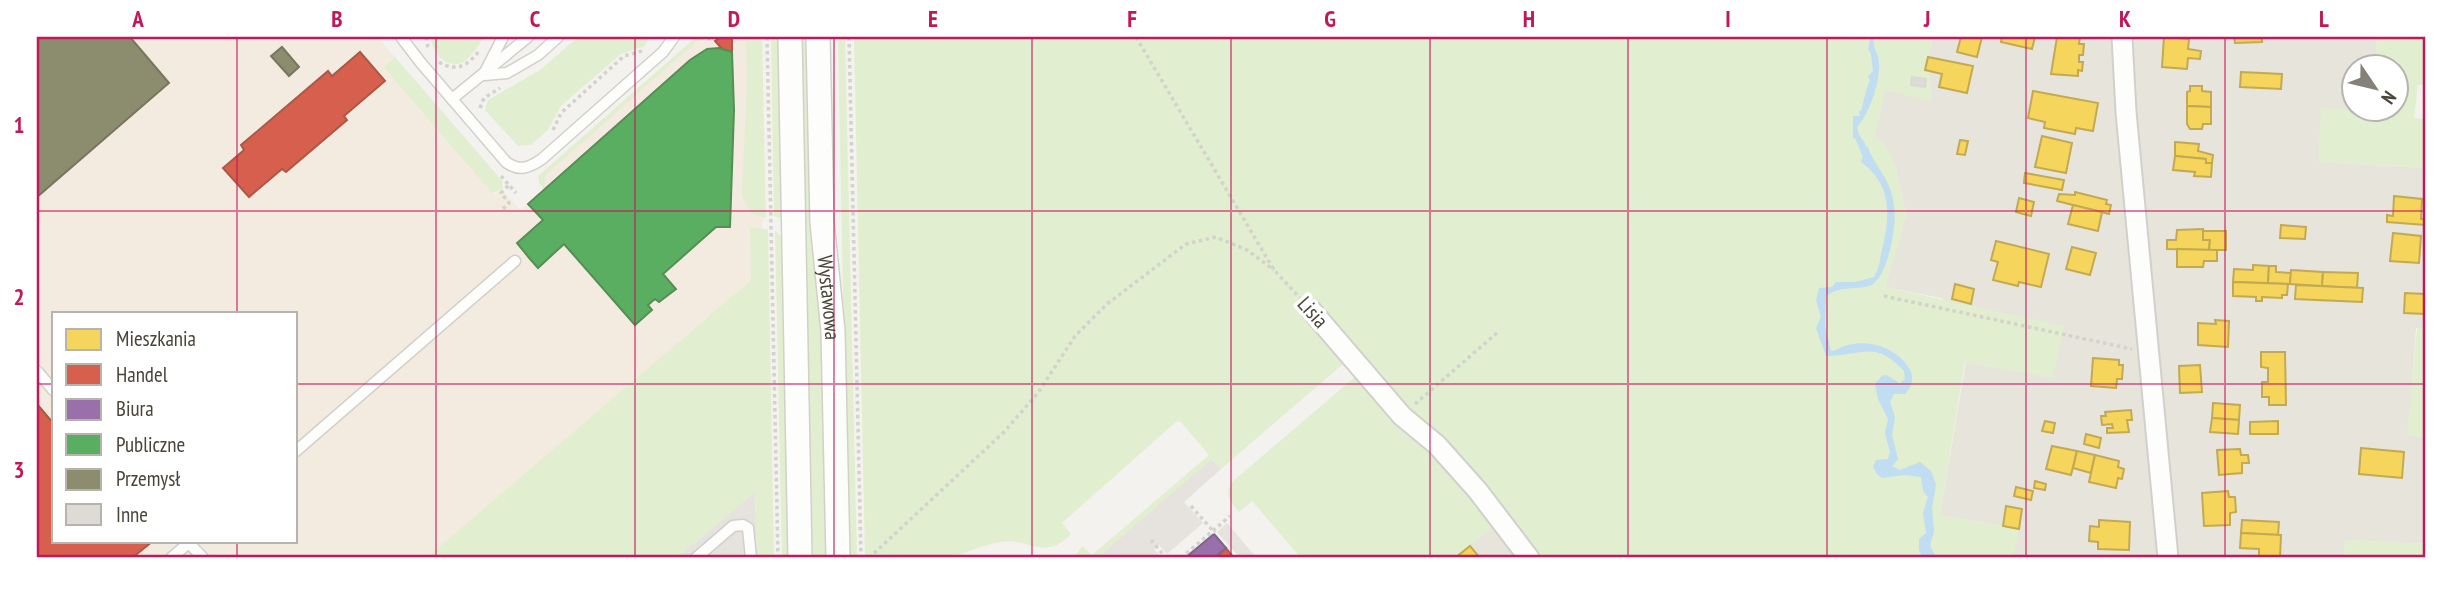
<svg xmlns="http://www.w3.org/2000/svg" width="2462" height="595" viewBox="0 0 2462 595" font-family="'PT Sans Narrow',sans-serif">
<rect width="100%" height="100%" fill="#f4f2ee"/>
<!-- residential -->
<g fill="#e7e4dc">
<path d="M 1933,37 L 2377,38 L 2375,66 L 2354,66 L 2354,108 L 2372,109 L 2371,112 L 2319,162 L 2425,168 L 2425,328 L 2416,328 L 2408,435 L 2425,437 L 2425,544 L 2345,540 L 2344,558 L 2013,558 L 2018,529 L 1940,515 L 1966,362 L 2052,377 L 1941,298 L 1885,287 L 1906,215 L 1895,165 L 1874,138 L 1885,90 L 1931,100 L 1928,57 Z"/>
<path d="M 1495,525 L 1522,558 L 1454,558 Z"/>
</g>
<!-- commercial -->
<path fill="#f3ebdf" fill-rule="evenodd" d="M 37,37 L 378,37 L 395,57 L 384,65 L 393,78 L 494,195 L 501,189 L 520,210 L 543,191 L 546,175 L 696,42 L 703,42 L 709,37 L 747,37 L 747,83 L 758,217 L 763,218 L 762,229 L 750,229 L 751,280 L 426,558 L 37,558 ZM 54,313 L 296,313 L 296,541 L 54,541 Z"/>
<!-- green -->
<g fill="#e1eecf">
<path d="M 431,37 L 484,37 C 479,44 474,54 466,60 C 449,73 431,53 431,37 Z"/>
<path d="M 578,37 L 649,37 L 645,46 L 621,54 L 561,106 L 548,130 L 531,145 L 518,146 L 485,110 L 488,100 L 540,70 Z"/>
<path d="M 696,37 L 702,37 L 705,40 L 696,42 L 546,175 L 544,190 L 539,182 L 538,176 Z"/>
<path d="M 746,37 L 762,37 L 766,218 C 751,216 744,207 742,192 L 747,83 Z"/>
<path d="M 771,37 L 779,37 L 782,215 L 780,218 L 774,216 Z"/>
<path d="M 801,37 L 807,37 L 811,229 L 822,332 L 827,558 L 812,558 Z"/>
<path d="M 838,37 L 845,37 L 857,558 L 848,558 Z"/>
<path d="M 854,37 L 1933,37 L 1928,57 L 1931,101 L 1885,90 L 1874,138 L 1883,141 L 1895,165 L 1906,215 L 1885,287 L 2064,326 L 2053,378 L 1965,362 L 1940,515 L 2019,529 L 2013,558 L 1536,558 L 1495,525 L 1454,558 L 1301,558 L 1252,501 L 1239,512 C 1230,501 1224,495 1232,482 L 1355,377 L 1343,364 L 1221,469 L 1213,459 L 1097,558 L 1074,558 L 1082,546 L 1092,555 L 1209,455 L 1180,421 L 1176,422 L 1062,523 L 1071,534 C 1045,562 1029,537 1000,542 C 982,545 965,554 947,558 C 924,562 889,558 865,558 Z"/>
<path d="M 2425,37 L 2425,85 L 2418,85 L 2414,118 L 2425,119 L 2425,168 L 2318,162 L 2321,108 L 2371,112 L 2372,109 L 2396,108 L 2396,66 L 2375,66 L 2377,38 Z"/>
<path d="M 395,57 L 498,176 L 502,181 L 503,189 L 492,193 L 393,78 L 384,66 Z"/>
<path d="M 750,228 L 768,229 L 774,558 L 757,558 L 755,492 L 677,558 L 426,558 L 751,280 Z"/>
<path d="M 775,230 L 783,238 L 790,558 L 782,558 Z"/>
<path d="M 2417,328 L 2425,328 L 2425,437 L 2407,435 Z"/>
<path d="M 2345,540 L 2425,544 L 2425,558 L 2344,558 Z"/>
</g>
<!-- parking -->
<g fill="#e6e3df">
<path d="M 1212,459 L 1221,469 L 1184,502 L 1203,523 L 1167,554 L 1159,545 L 1154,549 L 1162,558 L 1097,558 Z"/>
<path d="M 755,492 L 757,558 L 677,558 Z"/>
<path d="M 1227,523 L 1254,555 L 1251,558 L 1240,558 L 1217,532 Z"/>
</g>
<!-- water -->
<path fill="#c0ddf1" d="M 1871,37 L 1874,37 C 1872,46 1876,49 1878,57 C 1883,75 1870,114 1857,127 L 1859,135 L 1865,143 L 1865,146 L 1868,147 C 1872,159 1878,166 1884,176 C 1898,200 1896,224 1890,250 C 1887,262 1882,277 1873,284 C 1863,291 1843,284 1826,296 L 1825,327 L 1831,351 C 1834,351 1837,349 1840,348 C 1864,337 1895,346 1909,368 C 1915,377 1912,387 1905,394 L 1894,394 L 1890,402 L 1895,417 L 1892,435 L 1898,459 L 1892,466 L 1900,470 L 1920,462 L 1931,471 L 1936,485 L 1932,508 L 1934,531 L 1930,546 L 1937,558 L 1923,558 L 1919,550 L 1919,539 L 1926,533 L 1923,513 L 1928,497 L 1923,491 L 1921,477 L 1904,475 L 1882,478 L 1877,474 L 1873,467 L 1876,460 L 1888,459 L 1890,452 L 1885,433 L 1888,419 L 1878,399 L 1875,384 L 1882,376 L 1886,375 L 1898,382 L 1899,384 L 1905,379 L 1904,371 C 1875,339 1861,356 1826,356 L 1816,328 L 1821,317 L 1816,300 L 1819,288 L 1832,287 L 1836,282 L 1855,282 L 1874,277 C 1879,268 1880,260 1882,250 C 1890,217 1893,185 1861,162 L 1863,157 L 1855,138 L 1853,139 L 1853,116 L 1860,116 L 1859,111 L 1862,110 C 1862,106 1868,83 1870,80 L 1868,76 L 1873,71 L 1871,54 L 1868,48 Z"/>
<!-- homes -->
<g fill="#f6d55c" stroke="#c3aa52" stroke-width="2">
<path d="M 1961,37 L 1982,37 L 1977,57 L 1957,52 Z"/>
<path d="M 2002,37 L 2035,37 L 2032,49 L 2001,42 Z"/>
<path d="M 2057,37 L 2080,37 L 2079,44 L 2084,44 L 2083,55 L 2079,55 L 2079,62 L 2083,62 L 2082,71 L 2078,70 L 2078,76 L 2051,74 Z"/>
<path d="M 2164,37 L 2189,39 L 2188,49 L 2201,51 L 2200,59 L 2188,58 L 2187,69 L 2162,67 Z"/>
<path d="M 2234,37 L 2262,37 L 2262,42 L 2235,43 Z"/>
<path d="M 1928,57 L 1973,66 L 1967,93 L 1939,87 L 1942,74 L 1925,70 Z"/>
<path d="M 2241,72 L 2282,74 L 2281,89 L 2240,87 Z"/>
<path d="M 2190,86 L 2202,86 L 2202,91 L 2211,92 L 2211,107 L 2187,106 L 2187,92 L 2190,91 Z"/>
<path d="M 2033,91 L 2098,103 L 2093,131 L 2076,128 L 2075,134 L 2044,128 L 2045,122 L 2028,118 Z"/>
<path d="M 2187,106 L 2211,107 L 2211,124 L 2203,124 L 2202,129 L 2190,129 L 2187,124 Z"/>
<path d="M 2042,136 L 2072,143 L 2066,173 L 2035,167 Z"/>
<path d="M 1960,140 L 1968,141 L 1965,155 L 1957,154 Z"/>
<path d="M 2175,142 L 2199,144 L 2198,151 L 2213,155 L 2212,163 L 2206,163 L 2206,159 L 2175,156 Z"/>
<path d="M 2175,156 L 2206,159 L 2206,163 L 2212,163 L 2211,177 L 2194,176 L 2195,172 L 2173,170 Z"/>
<path d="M 2025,173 L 2064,180 L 2062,190 L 2024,183 Z"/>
<path d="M 2075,192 L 2107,200 L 2106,204 L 2111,205 L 2109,214 L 2057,201 L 2059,194 L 2075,195 Z"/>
<path d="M 2394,196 L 2422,199 L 2421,219 L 2425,219 L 2425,225 L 2387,222 L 2387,215 L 2393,216 Z"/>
<path d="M 2019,198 L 2034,202 L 2031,216 L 2016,212 Z"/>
<path d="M 2073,205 L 2102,212 L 2098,231 L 2068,224 Z"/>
<path d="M 2281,225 L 2306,227 L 2305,239 L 2280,238 Z"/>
<path d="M 2203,229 L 2203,240 L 2210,240 L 2209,250 L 2167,249 L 2167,240 L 2176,240 L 2177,230 Z"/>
<path d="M 2203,231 L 2226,231 L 2226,250 L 2209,250 L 2210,240 L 2203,240 Z"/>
<path d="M 2393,233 L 2421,236 L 2419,263 L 2390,261 Z"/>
<path d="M 1996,241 L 2049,254 L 2041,287 L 2019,282 L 2018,286 L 1993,280 L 1998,262 L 1991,260 Z"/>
<path d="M 2072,247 L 2096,253 L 2090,275 L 2066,269 Z"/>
<path d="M 2177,249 L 2217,250 L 2217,261 L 2204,261 L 2203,267 L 2177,267 Z"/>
<path d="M 2253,265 L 2269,266 L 2268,283 L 2233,282 L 2234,269 L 2253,270 Z"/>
<path d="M 2269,266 L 2276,266 L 2276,272 L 2291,273 L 2290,284 L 2268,283 Z"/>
<path d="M 2291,270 L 2323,272 L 2322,286 L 2290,284 Z"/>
<path d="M 2323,272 L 2358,273 L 2357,288 L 2322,286 Z"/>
<path d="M 2233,282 L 2288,284 L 2287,295 L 2282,295 L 2282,298 L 2262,297 L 2262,301 L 2256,301 L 2256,297 L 2233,296 Z"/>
<path d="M 1955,284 L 1974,289 L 1971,304 L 1952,299 Z"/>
<path d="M 2296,285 L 2363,288 L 2362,302 L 2295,299 Z"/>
<path d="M 2405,293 L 2425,294 L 2425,314 L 2404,313 Z"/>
<path d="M 2215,320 L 2229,321 L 2228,347 L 2198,345 L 2198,323 L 2216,324 Z"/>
<path d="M 2261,352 L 2285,352 L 2286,405 L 2269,405 L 2269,397 L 2262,397 L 2262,382 L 2268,382 L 2268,368 L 2261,367 Z"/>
<path d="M 2093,358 L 2119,360 L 2119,365 L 2123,365 L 2122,379 L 2117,379 L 2116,388 L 2091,386 Z"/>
<path d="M 2200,365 L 2202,392 L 2180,393 L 2179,366 Z"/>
<path d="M 2213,403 L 2240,405 L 2239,420 L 2212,418 Z"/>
<path d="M 2131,410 L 2132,420 L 2127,420 L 2129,432 L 2107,433 L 2107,428 L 2113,428 L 2112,424 L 2102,425 L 2101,416 L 2106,416 L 2105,412 Z"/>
<path d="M 2212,418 L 2239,420 L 2238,434 L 2210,432 Z"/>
<path d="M 2045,421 L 2055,423 L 2053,433 L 2042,431 Z"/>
<path d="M 2278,421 L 2278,434 L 2250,434 L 2250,422 Z"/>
<path d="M 2086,434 L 2101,438 L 2099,448 L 2084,444 Z"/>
<path d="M 2052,446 L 2077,451 L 2071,475 L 2046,469 Z"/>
<path d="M 2361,448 L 2404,452 L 2402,478 L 2359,474 Z"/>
<path d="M 2240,449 L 2241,455 L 2248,455 L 2249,463 L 2242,463 L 2242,473 L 2219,475 L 2217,450 Z"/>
<path d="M 2077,451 L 2095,455 L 2091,473 L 2073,468 Z"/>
<path d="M 2095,455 L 2119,461 L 2118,467 L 2124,469 L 2122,479 L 2118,478 L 2116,488 L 2089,482 Z"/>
<path d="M 2035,481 L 2046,484 L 2045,490 L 2034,488 Z"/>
<path d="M 2016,487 L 2033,491 L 2031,500 L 2014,496 Z"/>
<path d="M 2228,491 L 2229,497 L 2235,497 L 2236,512 L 2230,513 L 2230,525 L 2204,526 L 2202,493 Z"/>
<path d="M 2006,506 L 2022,509 L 2019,529 L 2003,526 Z"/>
<path d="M 2099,520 L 2130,522 L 2129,550 L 2098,549 L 2098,542 L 2089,541 L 2090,526 L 2099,527 Z"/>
<path d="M 2242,520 L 2279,522 L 2278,535 L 2241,533 Z"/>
<path d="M 2241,533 L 2281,535 L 2280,558 L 2259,558 L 2259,549 L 2240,548 Z"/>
<path d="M 1470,546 L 1480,558 L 1455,558 Z"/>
</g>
<!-- shops -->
<g fill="#d6604d" stroke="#ac5847" stroke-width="2">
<path d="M 721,37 L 732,37 L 732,52 L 722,49 L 715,41 Z"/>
<path d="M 360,52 L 385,81 L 344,116 L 347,120 L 286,172 L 282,169 L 249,197 L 223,168 L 244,150 L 241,145 L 328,71 L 332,76 Z"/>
<path d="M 37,404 L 54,424 L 54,541 L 153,541 L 132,558 L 37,558 Z"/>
<path d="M 1226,548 L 1234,558 L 1214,558 Z"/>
</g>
<!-- offices -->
<path fill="#9970ab" stroke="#826389" stroke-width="2" d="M 1214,534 L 1226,548 L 1214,558 L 1185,558 Z"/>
<!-- public -->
<path fill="#5aae61" stroke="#568e55" stroke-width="2" d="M 719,48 L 732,52 L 734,110 L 730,227 L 716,227 L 663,274 L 676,289 L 659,302 L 655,299 L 648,305 L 652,310 L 635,325 L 564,244 L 538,268 L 530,259 L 517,243 L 543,220 L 528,204 L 690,60 L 707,49 Z"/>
<!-- industry -->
<g fill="#8c8c6e" stroke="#78765e" stroke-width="2">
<path d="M 37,37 L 130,37 L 169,83 L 37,197 Z"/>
<path d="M 282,47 L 299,67 L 289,76 L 271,56 Z"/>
</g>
<!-- building -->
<path fill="#dedbd6" stroke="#dcd9d4" stroke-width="2" d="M 1912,77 L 1926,79 L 1925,87 L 1911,85 Z"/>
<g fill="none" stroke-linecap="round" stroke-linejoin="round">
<!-- service casing -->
<g stroke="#d2d0cb" stroke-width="13">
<g id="service">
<path d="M 401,37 L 421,63 L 506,162 C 519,172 529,168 542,159 L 663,52 L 674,37"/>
<path d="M 485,72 L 503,37"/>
<path d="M 484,75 L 507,73 L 538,55 L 558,37"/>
<path d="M 452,99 L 528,37"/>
<path d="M 37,371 L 54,391"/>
<path d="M 296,451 L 515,261"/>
<path d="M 187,541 L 203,558"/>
<path d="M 171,558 L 191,541"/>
<path d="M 696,558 L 733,526 L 743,525 L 748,528 L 751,558"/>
</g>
</g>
<!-- minor casing -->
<g stroke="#d2d0cb" stroke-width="23">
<g id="minor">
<path d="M 2122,37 L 2126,112 L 2168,558"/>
<path d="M 1311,310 L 1402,416 L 1437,445 L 1478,491 L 1529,558"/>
</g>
</g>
<!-- tertiary casing -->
<g stroke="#d2d0cb" stroke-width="26">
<g id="tertiary">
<path d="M 790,37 L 800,558"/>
<path id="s1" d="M 818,37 L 822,222 L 833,331 L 838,558"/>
</g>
</g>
<!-- path -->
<g stroke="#d3d2cc" stroke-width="3.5" stroke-dasharray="3.5 3.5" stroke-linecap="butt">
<path d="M 426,37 L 428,48"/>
<path d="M 708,37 L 712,41"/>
<path d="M 767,37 L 778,558"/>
<path d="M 849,37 L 861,558"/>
<path d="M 1136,37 L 1274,270 L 1300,298"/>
<path d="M 439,62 C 457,73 468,65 480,50"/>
<path d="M 480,108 L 484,98 L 500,88"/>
<path d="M 553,130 L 561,113 L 624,56 L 642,51"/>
<path d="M 501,176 L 516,193"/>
<path d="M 503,209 L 509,203 L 501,193 L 509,185"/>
<path d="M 1884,296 L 2132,349"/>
<path d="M 1415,404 L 1498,332"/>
<path d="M 1191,506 L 1215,533"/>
<path d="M 1151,540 L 1166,558"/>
<path d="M 869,558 L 1003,433 L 1038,393 L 1075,336 L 1107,304 L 1186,244 L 1216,237 L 1247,250 L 1274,270"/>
<path d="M 1181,558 L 1230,516"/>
</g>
<!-- service -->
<use href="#service" stroke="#fdfdfc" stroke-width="10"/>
<!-- minor -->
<use href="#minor" stroke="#fdfdfc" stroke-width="19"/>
<!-- tertiary -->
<use href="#tertiary" stroke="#fdfdfc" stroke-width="23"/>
</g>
<!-- grid -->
<path fill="none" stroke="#c2185b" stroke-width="2" stroke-opacity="0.55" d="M 237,37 L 237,313M 436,37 L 436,558M 635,37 L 635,558M 834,37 L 834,558M 1032,37 L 1032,558M 1231,37 L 1231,558M 1430,37 L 1430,558M 1628,37 L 1628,558M 1827,37 L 1827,558M 2026,37 L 2026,558M 2225,37 L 2225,558M 37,211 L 2425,211M 37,384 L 54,384M 296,384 L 2425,384M 237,541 L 237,558"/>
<g text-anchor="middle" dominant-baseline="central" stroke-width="7" stroke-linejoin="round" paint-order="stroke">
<!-- street labels -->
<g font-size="21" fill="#4b4439" stroke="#fff">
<text stroke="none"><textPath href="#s1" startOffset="261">Wystawowa</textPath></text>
<text transform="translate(1313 312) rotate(48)">Lisia</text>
</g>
</g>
<!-- border -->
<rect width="2462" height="595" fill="none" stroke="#ffffff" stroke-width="77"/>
<!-- legend -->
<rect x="52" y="312" width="245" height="231" fill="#ffffff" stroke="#b7b4b0" stroke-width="2"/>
<rect x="66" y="329" width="35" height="21" fill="#f6d55c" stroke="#b7b4b0" stroke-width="2"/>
<text x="116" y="346" font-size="21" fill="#4b4439">Mieszkania</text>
<rect x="66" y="364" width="35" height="21" fill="#d6604d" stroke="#b7b4b0" stroke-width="2"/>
<text x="116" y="382" font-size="21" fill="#4b4439">Handel</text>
<rect x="66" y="399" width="35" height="21" fill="#9970ab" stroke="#b7b4b0" stroke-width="2"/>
<text x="116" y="416" font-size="21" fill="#4b4439">Biura</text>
<rect x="66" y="434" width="35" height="21" fill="#5aae61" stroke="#b7b4b0" stroke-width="2"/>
<text x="116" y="452" font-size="21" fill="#4b4439">Publiczne</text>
<rect x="66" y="469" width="35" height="21" fill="#8c8c6e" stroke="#b7b4b0" stroke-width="2"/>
<text x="116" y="486" font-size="21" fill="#4b4439">Przemysł</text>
<rect x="66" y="504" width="35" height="21" fill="#dedbd6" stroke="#b7b4b0" stroke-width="2"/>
<text x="116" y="522" font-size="21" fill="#4b4439">Inne</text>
<!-- north arrow -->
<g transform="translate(2375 88) rotate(125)"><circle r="33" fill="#ffffff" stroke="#b7b4b0" stroke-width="2"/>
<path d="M0-5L12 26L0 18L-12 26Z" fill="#868178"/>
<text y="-10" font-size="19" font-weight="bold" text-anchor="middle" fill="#4b4439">N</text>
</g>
<rect x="38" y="38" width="2386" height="518" fill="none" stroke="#c2185b" stroke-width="2.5"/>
<g font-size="23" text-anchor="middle" font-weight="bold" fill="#c2185b">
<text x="138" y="27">A</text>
<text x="337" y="27">B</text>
<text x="535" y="27">C</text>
<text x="734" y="27">D</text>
<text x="933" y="27">E</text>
<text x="1132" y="27">F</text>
<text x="1330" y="27">G</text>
<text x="1529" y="27">H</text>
<text x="1728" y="27">I</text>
<text x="1927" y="27">J</text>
<text x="2125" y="27">K</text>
<text x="2324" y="27">L</text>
<text x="19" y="133">1</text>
<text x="19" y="305">2</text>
<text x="19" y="478">3</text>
</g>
</svg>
